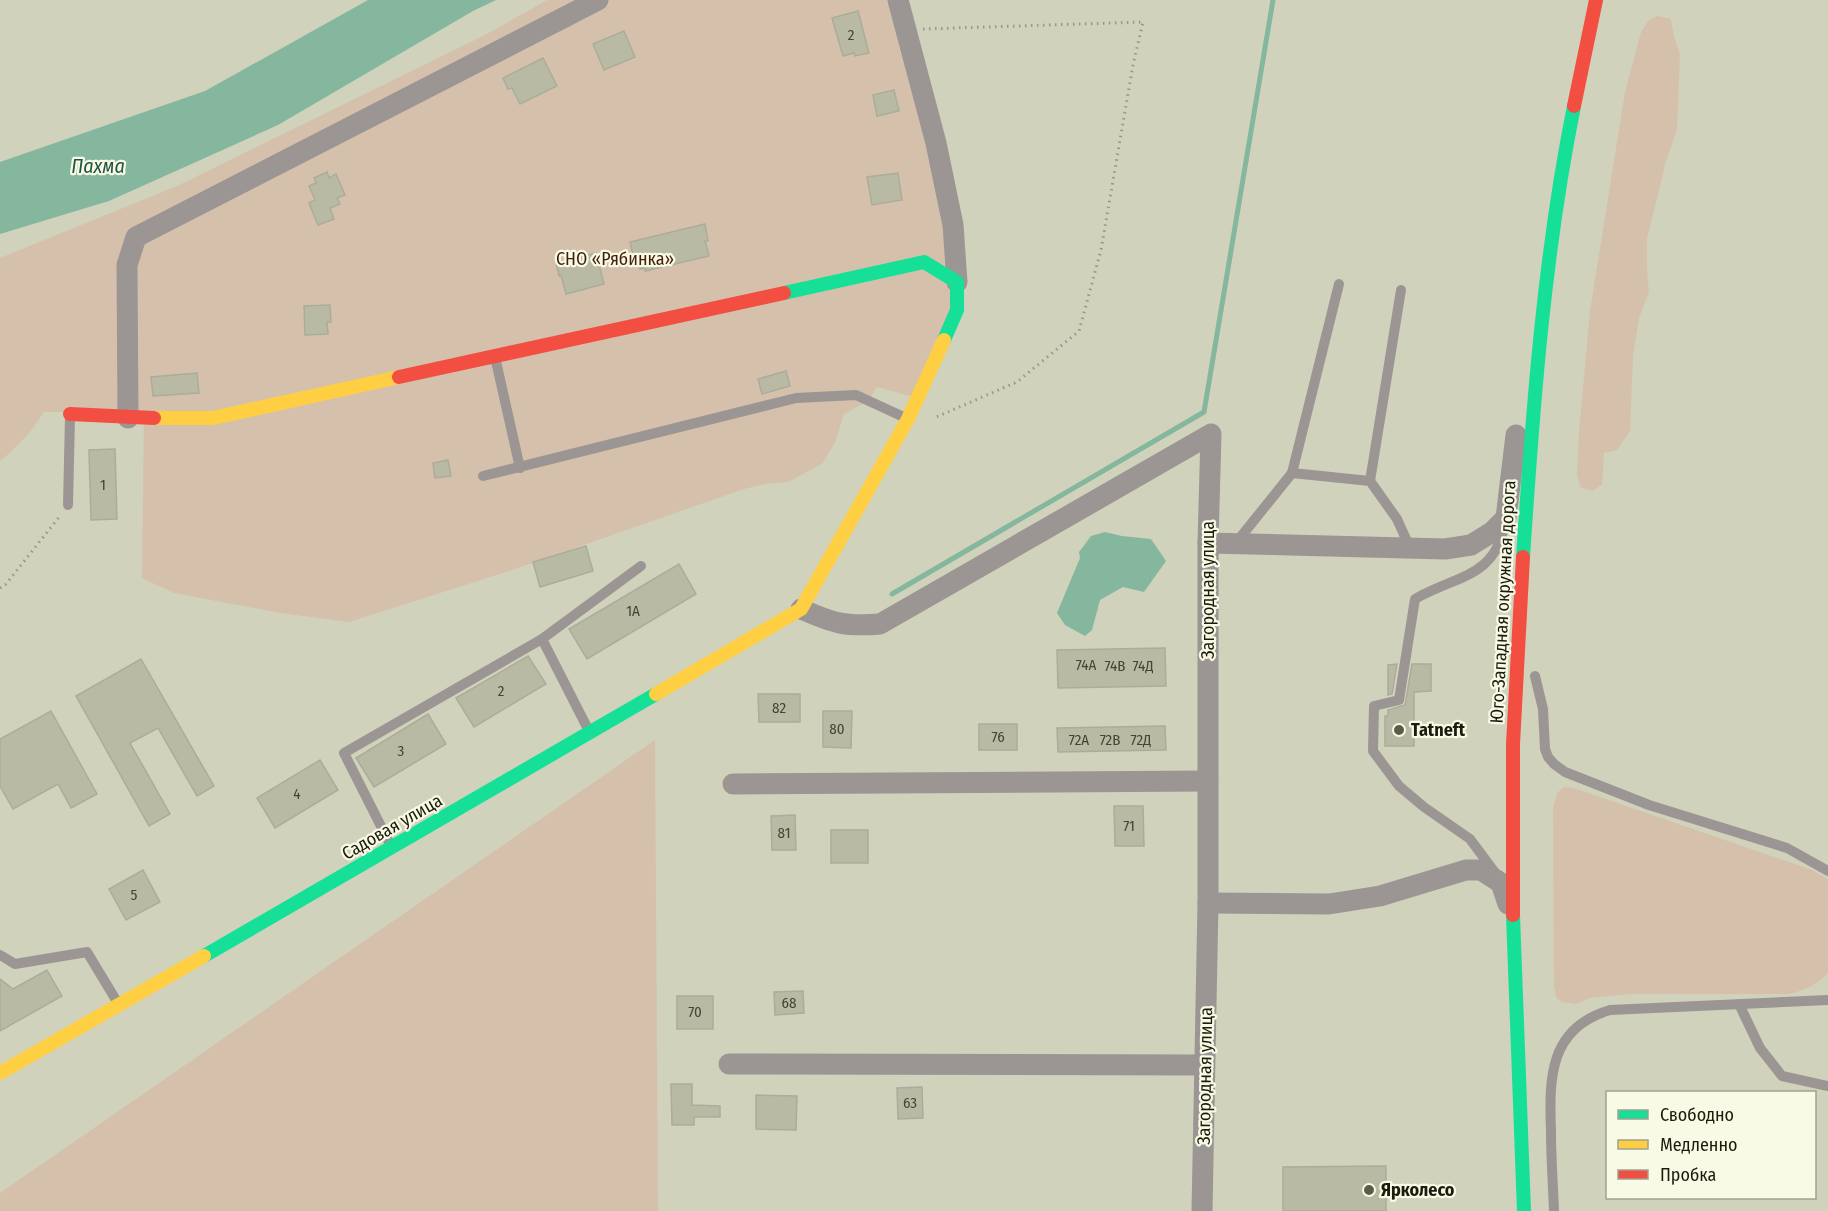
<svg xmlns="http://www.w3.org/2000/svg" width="1828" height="1211" viewBox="0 0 1828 1211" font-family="'Fira Sans Condensed',sans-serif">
<rect width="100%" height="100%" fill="#d1d2bc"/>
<!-- green -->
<g fill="#d5c0ac">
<path d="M 547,0 L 908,0 L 964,298 L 917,398 L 877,387 L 868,401 L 844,414 L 835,443 L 822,464 L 788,482 L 765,484 L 744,489 L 509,571 L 349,622 L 280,613 L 174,593 L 142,578 L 144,412 L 44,412 C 32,431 18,447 0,461 L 0,258 L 177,186 L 485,35 Z"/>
<path d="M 1657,16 L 1671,19 L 1674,36 L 1680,54 L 1677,130 L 1666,161 L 1647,239 L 1647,270 L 1649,292 L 1639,318 L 1633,356 L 1630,431 L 1617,450 L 1604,453 L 1602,485 L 1592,491 L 1580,487 L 1577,475 L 1579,432 L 1590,311 L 1625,92 L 1641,32 L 1648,21 Z"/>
<path d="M 655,740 L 658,1211 L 0,1211 L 0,1193 Z"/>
<path d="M 1564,787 L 1574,788 L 1812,870 L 1828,879 L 1828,973 C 1817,985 1805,990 1789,994 L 1630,994 L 1590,998 L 1576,1004 L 1561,1002 L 1556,997 L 1554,986 L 1553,808 L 1557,793 Z"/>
</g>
<!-- water -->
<g fill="#85b79f">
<path d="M 368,0 L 496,0 L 473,11 L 278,125 L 109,201 L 0,234 L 0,162 L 205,91 Z"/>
<path d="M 1105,532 L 1122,536 L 1151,539 L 1166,561 L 1144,592 L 1123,587 L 1100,600 L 1092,630 L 1085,636 L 1065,625 L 1057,613 L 1080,558 L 1079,552 L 1091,536 Z"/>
</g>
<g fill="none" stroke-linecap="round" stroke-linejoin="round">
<!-- stream -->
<path stroke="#85b79f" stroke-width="5" d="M 892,594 L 1204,412 L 1273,0"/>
</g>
<!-- building -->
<g fill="#b9baa4" stroke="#abac9a" stroke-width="1.5">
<path d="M 858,11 L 869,53 L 855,56 L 854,53 L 843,56 L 832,18 Z"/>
<path d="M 624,31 L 635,57 L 604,70 L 593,44 Z"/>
<path d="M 543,58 L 557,86 L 520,104 L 512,88 L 508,89 L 503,78 Z"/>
<path d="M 894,90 L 899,111 L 877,116 L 873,95 Z"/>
<path d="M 327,172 L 329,178 L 336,174 L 345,195 L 337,198 L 340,204 L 330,208 L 334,219 L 318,225 L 309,203 L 315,200 L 309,186 L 316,183 L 314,178 Z"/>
<path d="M 898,173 L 902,200 L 872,205 L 867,177 Z"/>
<path d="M 705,224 L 708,241 L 705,241 L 709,256 L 645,271 L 645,268 L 640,269 L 638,259 L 634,259 L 630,242 Z"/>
<path d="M 596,253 L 604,284 L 566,294 L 561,275 L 559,276 L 556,263 Z"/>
<path d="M 330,305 L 331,322 L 327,322 L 328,334 L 305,335 L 304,306 Z"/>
<path d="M 786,371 L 790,386 L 762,394 L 758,379 Z"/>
<path d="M 197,373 L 199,393 L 153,396 L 151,377 Z"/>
<path d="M 115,449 L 117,519 L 91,520 L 89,450 Z"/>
<path d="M 448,460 L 451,476 L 435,478 L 433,463 Z"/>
<path d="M 586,546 L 593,571 L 540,587 L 533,562 Z"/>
<path d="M 679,564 L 696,594 L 587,659 L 569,629 Z"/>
<path d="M 1165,648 L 1166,686 L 1058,688 L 1057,650 Z"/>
<path d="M 528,656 L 546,684 L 474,727 L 456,698 Z"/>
<path d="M 141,659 L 214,786 L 197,796 L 158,728 L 130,743 L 170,814 L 149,826 L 76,696 Z"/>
<path d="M 1397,664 L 1392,694 L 1388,695 L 1388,665 Z"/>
<path d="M 1412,664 L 1431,664 L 1431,691 L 1414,692 L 1414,746 L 1385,746 L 1385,716 L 1388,716 L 1388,710 L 1405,705 Z"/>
<path d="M 758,694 L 800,694 L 800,722 L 759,722 Z"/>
<path d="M 51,711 L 97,794 L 71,808 L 58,784 L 13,809 L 0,786 L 0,739 Z"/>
<path d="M 823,711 L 852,711 L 851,748 L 823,747 Z"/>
<path d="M 428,714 L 446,744 L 374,787 L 356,758 Z"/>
<rect x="979" y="724" width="38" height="26"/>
<path d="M 1165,726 L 1166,750 L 1058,752 L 1057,728 Z"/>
<path d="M 320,760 L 338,790 L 275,828 L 257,798 Z"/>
<path d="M 1114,806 L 1143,806 L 1144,846 L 1115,846 Z"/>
<path d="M 795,815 L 796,850 L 772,850 L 771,816 Z"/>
<rect x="831" y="830" width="37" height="33"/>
<path d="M 143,870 L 160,902 L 126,920 L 109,889 Z"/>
<path d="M 47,970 L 62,996 L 0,1031 L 0,979 L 13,989 Z"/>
<path d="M 803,991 L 804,1013 L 775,1015 L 774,992 Z"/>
<rect x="677" y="996" width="36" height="33"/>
<path d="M 671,1084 L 692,1084 L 692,1105 L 720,1106 L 720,1117 L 694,1117 L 694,1125 L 672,1125 Z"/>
<path d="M 922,1087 L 923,1118 L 898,1119 L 897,1088 Z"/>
<path d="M 756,1095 L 797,1096 L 796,1130 L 756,1129 Z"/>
<path d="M 1386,1166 L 1386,1211 L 1283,1211 L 1283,1167 Z"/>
</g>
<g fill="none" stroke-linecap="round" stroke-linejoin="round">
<!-- path -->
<g stroke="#99968e" stroke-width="3" stroke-dasharray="1.5 4.5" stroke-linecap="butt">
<path d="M 923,29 L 1143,22 L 1133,65 L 1101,250 L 1079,331 L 1017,382 L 934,418"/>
<path d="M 0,588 L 6,584 L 60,516"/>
</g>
<!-- lane -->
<g stroke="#9b9693" stroke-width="10">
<path d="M 495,357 L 520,468"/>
<path d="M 1292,473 L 1339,284"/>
<path d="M 483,476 L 796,398 L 856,395 L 908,419"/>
<path d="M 1370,481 L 1401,290"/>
<path d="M 68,505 L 70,416"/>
<path d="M 1235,544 L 1292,473 L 1370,481 L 1397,519 L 1410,548"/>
<path d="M 542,639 L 641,566"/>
<path d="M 1535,676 L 1543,709 L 1545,749 L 1548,757 L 1554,764 L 1565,772 L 1649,805 L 1787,848 L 1828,871"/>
<path d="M 392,848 L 344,753 L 542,639 L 590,733"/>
<path d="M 1496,874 L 1470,839 L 1424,807 L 1399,786 L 1373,751 L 1374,706 L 1399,700 L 1415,599 C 1456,575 1494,579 1505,524"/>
<path d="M 0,955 L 15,964 L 87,952 L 119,1005"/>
<path d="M 1739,1004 L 1760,1048 L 1782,1076 L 1828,1086"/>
<path d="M 1554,1211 C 1553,1184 1551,1158 1551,1131 C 1549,1078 1549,1028 1610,1010 L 1828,1000"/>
</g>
<!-- street -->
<g stroke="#9b9693" stroke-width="21">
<path d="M 898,0 L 936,143 L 953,225 L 957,282"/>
<path d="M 128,418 L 127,265 L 136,237 L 598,0"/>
<path d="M 1208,543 L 1445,549 L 1471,545 L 1492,532 L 1506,518 L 1516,435"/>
<path d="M 801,609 C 833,623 845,627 880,624 L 1211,434 L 1208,543 L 1208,903 L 1202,1211"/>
<path d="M 733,784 L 1208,781"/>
<path d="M 1208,903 L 1329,904 L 1380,896 L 1466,870 L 1481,870 L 1501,883 L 1508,904"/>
<path d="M 729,1064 L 1204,1065"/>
</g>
<!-- fast -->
<g stroke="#16e098" stroke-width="14">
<path d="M 784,293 L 924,262 L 957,282 L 957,310 L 944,340"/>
<path d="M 1523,557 C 1533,406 1544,255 1574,106"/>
<path d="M 1513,915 L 1524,1211"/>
<path d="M 204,956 L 656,694"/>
</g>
<!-- slow -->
<g stroke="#ffcf43" stroke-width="14">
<path d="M 154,418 L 213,418 L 399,377"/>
<path d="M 656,694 L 801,609 L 908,419 L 944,340"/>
<path d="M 0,1073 L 204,956"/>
</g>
<!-- jam -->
<g stroke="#f24e42" stroke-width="14">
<path d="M 1574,106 L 1596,0"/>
<path d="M 399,377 L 784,293"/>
<path d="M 70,414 L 154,418"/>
<path d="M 1513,915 L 1513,744 L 1523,557"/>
</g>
</g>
<!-- markers -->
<g fill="#5b5c4b" stroke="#f9fae6" stroke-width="2">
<circle cx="1399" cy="730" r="6"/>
<circle cx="1369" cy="1190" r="6"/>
</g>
<g text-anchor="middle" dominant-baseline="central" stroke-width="4.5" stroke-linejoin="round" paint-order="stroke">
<!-- number labels -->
<g font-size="15" fill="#444434">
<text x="851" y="35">2</text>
<text x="103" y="485">1</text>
<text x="633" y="611">1А</text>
<text x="1086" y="665">74А</text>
<text x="1115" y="666">74В</text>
<text x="1143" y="666">74Д</text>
<text x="501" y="691">2</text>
<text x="779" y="708">82</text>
<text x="837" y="729">80</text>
<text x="998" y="737">76</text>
<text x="1079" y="740">72А</text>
<text x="1110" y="740">72В</text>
<text x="1141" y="740">72Д</text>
<text x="401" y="751">3</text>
<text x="297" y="794">4</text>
<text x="1129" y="826">71</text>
<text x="784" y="833">81</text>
<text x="134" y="895">5</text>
<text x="789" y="1003">68</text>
<text x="695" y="1012">70</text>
<text x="910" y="1103">63</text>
</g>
<!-- park labels -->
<g font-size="18" fill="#441f08" stroke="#f9fae6">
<text x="615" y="259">СНО «Рябинка»</text>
</g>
<!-- street labels -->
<g font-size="18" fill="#1c1c0e" stroke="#f9fae6">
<text transform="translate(1208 590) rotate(-90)">Загородная улица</text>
<text transform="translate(1503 602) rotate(-87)">Юго-Западная окружная дорога</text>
<text transform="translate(392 827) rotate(-30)">Садовая улица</text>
<text transform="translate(1205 1076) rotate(-89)">Загородная улица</text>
</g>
<!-- poi labels -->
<g font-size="18" font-weight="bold" fill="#1c1c0e" stroke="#f9fae6" text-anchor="start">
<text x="1411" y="730">Tatneft</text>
<text x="1381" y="1190">Ярколесо</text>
</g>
<!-- water labels -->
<g font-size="20" font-style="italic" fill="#1d5544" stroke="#f9fae6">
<text x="98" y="166">Пахма</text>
</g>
</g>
<!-- legend -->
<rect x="1606" y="1091" width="210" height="108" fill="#f9fae6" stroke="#a1a190" stroke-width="1.5"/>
<rect x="1618" y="1110" width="30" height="9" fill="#16e098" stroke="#a1a190" stroke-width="1.5"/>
<text x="1660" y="1121" font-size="18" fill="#1c1c0e">Свободно</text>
<rect x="1618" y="1140" width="30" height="9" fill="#ffcf43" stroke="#a1a190" stroke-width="1.5"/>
<text x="1660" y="1151" font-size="18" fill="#1c1c0e">Медленно</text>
<rect x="1618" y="1170" width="30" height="9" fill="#f24e42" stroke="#a1a190" stroke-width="1.5"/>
<text x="1660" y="1181" font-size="18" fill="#1c1c0e">Пробка</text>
</svg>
